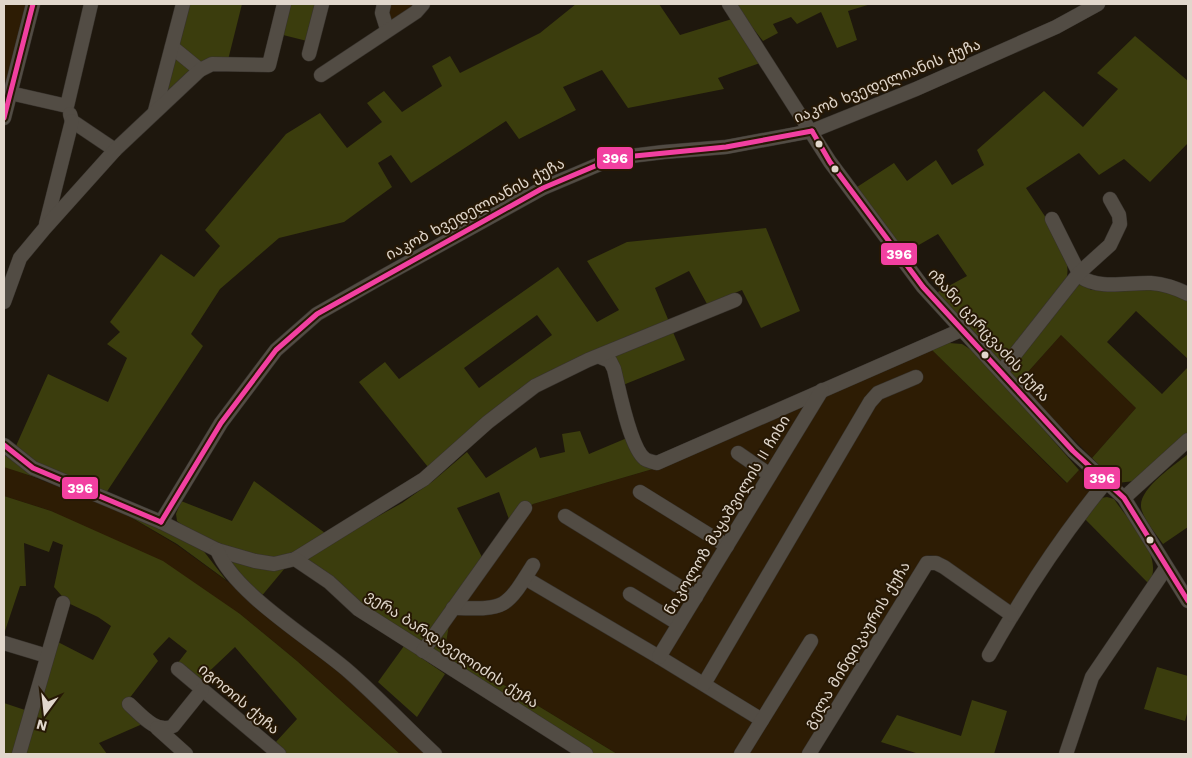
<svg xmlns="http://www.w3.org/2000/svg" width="1192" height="758" viewBox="0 0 1192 758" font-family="'Work Sans','Noto Sans Georgian',sans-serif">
<rect width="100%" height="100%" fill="#1e170d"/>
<!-- built -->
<g fill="#2d1c04">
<path d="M 4,4 L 26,4 L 4,94 Z"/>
<path d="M 389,4 L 421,4 L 393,23 L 388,12 Z"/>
<path d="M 1061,335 L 1136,408 L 1092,458 L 1018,383 Z"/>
<path d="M 932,350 L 1066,483 L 1079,470 L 1096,485 L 1011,608 L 936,557 L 930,555 L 922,558 L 804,754 L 617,754 L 445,649 L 450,619 L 533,504 L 663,466 Z"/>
<path d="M 4,466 L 115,508 L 177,545 L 312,643 L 430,754 L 400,754 L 297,661 L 240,614 L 51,511 L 4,496 Z"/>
</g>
<!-- green -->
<g fill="#3b3d0d" fill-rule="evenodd">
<path d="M 188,4 L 242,4 L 228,60 L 163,98 Z"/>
<path d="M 291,4 L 320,4 L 311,42 L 283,35 Z"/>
<path d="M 576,4 L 659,4 L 680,35 L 732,19 L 760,63 L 718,78 L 724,89 L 628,108 L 602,70 L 563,87 L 576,110 L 519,139 L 506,121 L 411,183 L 391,155 L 378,163 L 392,187 L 344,222 L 279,238 L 220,289 L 191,334 L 203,346 L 106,493 L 42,466 L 16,446 L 48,374 L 108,402 L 127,358 L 107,344 L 120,332 L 110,322 L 161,254 L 194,277 L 220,246 L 205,230 L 286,134 L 320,113 L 347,148 L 382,122 L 367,103 L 384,91 L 402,112 L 442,86 L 432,66 L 450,56 L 460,73 L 540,33 Z"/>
<path d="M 734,4 L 871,4 L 848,11 L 857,40 L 837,48 L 821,12 L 797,24 L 791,17 L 773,24 L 778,33 L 763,41 Z"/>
<path d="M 1135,36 L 1188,81 L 1188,143 L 1150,182 L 1124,159 L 1099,175 L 1079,153 L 1026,188 C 1041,211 1075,254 1066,280 L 1001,363 L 974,332 L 936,293 L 967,276 L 938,234 L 903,254 L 857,187 L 894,163 L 907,181 L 936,160 L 952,185 L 984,165 L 977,150 L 1044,91 L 1083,127 L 1118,89 L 1097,73 Z"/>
<path d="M 766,228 L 800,311 L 761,328 L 742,290 L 707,304 L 689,271 L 655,288 L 670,324 L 545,374 L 519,389 L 428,467 L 359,382 L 385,362 L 399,379 L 558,267 L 597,322 L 619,310 L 587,261 L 627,242 ZM 537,315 L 552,335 L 479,388 L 464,368 Z"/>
<path d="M 1079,280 L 1091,290 L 1161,290 L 1188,299 L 1188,359 L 1136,311 L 1107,342 L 1162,394 L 1188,367 L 1188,432 L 1135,481 L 1117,483 L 1092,458 L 1136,408 L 1061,335 L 1018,383 L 1006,373 Z"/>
<path d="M 672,330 L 685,360 L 623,385 L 614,355 Z"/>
<path d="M 949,343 L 962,344 L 978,354 L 1079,470 L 1067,483 L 932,350 Z"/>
<path d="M 580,431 L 589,454 L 627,438 L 663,466 L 533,504 L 510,522 L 499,492 L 457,508 L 484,561 L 422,642 L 360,605 L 306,560 L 308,555 L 402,503 L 433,481 L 467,452 L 486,478 L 536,447 L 540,458 L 565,452 L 562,434 Z"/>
<path d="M 1188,454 L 1188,527 L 1163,544 C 1156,534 1146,523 1142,511 C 1134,491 1174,466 1188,454 Z"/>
<path d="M 4,455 L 29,471 L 74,490 L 4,467 Z"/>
<path d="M 254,481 L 325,533 C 311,542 295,556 277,558 C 250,560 197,538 177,521 L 176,514 L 181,501 L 232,521 Z"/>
<path d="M 4,496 L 51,511 L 163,561 L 240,614 L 297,661 L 400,754 L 286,754 L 274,744 L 297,719 L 235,647 L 198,682 L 177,664 L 187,651 L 169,637 L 153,654 L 158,661 L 125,704 L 147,722 L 99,743 L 107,754 L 21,754 L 54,640 L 93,660 L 111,626 L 98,617 L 68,603 L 54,587 L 63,545 L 53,541 L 49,552 L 24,543 L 26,586 L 20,586 L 4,634 Z"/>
<path d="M 1107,497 L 1114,499 C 1130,523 1165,555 1149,584 L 1083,517 L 1101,498 Z"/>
<path d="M 115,508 L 173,533 L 202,549 L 226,580 L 177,544 Z"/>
<path d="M 231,561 L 285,568 L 260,598 L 228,562 Z"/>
<path d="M 450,619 L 445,649 L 617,754 L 594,754 L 433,650 L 432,644 Z"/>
<path d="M 404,646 L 445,674 L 417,717 L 378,682 Z"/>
<path d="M 1157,667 L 1188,676 L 1188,710 L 1185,721 L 1144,709 Z"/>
<path d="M 972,700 L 1007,711 L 994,754 L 919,754 L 881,742 L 897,715 L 961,736 Z"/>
<path d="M 4,703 L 28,711 L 15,754 L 4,754 Z"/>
</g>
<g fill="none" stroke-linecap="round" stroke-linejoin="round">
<!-- minor casing -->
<g stroke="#37322c" stroke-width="15">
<g id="minor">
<path d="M 384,4 L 382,13 L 387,29"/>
<path d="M 729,4 L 830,162 L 923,287 L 1073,451 L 1124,498 L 1188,601"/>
<path d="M 172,47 L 200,70"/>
<path d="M 309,54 L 322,4"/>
<path d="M 321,75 L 416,12 L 423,4"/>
<path d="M 10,93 L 67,106 L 91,4"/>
<path d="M 155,111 L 183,4"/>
<path d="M 70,114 L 72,121 L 115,150"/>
<path d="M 4,118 L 33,4"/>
<path d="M 1052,219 L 1081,277 C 1100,290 1129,282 1151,283 C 1165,284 1176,288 1188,294"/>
<path d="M 46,224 L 72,121"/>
<path d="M 4,302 L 20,258 L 45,228 L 115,150 L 200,70 L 212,64 L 269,65 L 284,4"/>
<path d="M 600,357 L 610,361 L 614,369 C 619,389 630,448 645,459 C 648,461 653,462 657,463 L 961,330"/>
<path d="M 1001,372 L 1079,273 L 1110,245 L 1120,224 L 1119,215 L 1110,199"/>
<path d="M 4,445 L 33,468 L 161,522 L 217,550 L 255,561 L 274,564 L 295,559 L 424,479 L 488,422 L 535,386 L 588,360 L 735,300"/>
<path d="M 738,453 L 770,475"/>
<path d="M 640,492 L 727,546"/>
<path d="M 1124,498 L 1188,440"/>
<path d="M 565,516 L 696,597"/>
<path d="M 161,522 L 221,423 L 276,350 L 317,314 L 382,277 L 543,188 L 614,158 L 664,152 L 726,147 L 812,131 L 916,89 L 1056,27 L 1098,4"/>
<path d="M 217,550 C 234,593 311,639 347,670 C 378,697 406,727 435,754"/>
<path d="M 295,559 L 329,582 L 358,609 L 586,754"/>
<path d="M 525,578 L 659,657 L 762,720"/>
<path d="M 630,594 L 679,624"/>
<path d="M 453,608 C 506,609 505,610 533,565"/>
<path d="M 4,643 L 47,656"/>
<path d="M 423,651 L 525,508"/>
<path d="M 989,655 C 1023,595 1062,535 1106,482"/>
<path d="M 659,657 L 822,390"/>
<path d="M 178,669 L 279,754"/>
<path d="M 704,684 L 870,402 L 878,393 L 916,377"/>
<path d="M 129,704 C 140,714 157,735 173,726 L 202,690"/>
<path d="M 157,728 L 186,754"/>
<path d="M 19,754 L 63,603"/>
<path d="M 741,754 L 811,641"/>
<path d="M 809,754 L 927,563 L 936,563 L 944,567 L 1012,615"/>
<path d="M 1066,754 L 1092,677 L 1166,568"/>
</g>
</g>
<!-- minor -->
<use href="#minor" stroke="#524c44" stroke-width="14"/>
<!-- bus-1 casing -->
<g stroke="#261805" stroke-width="9">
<g id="bus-1">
<path d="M 4,118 L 33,4"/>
<path d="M 812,131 L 830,162 L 923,287 L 1073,451 L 1124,498 L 1188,601"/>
<path d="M 4,445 L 33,468 L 161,522"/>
<path d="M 161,522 L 221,423 L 276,350 L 317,314 L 543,188 L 614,158 L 726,147 L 812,131"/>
</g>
</g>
<!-- bus-1 -->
<use href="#bus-1" stroke="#f240a1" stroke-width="5"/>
</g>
<!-- markers -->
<g fill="#e1d7cc" stroke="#261805" stroke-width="2">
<circle cx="819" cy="144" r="4.5"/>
<circle cx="835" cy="169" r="4.5"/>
<circle cx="985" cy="355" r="4.5"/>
<circle cx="1150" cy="540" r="4.5"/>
</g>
<g text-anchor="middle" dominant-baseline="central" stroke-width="4" stroke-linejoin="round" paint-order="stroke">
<!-- street labels -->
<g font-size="15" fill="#e1d7cc" stroke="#261805">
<text transform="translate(887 81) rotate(-22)">იაკობ ხვედელიანის ქუჩა</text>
<text transform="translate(475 209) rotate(-28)">იაკობ ხვედელიანის ქუჩა</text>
<text transform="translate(989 335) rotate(48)">იზანი ცერცვაძის ქუჩა</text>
<text transform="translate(727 515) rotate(-59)">ნიკოლოზ მაყაშვილის II ჩიხი</text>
<text transform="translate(857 645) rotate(-59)">გელა მინდიკაურის ქუჩა</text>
<text transform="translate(452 649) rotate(33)">ვერა ბარდაველიძის ქუჩა</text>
<text transform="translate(239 699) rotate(40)">იგოთის ქუჩა</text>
</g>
</g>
<g stroke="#261805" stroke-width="2">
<rect x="596" y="146" width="38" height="24" rx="5" fill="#f240a1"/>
<rect x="880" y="242" width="38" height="24" rx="5" fill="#f240a1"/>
<rect x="1083" y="466" width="38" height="24" rx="5" fill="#f240a1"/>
<rect x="61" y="476" width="38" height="24" rx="5" fill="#f240a1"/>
</g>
<g font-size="14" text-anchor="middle" font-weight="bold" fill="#fff">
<text x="615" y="163">396</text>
<text x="899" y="259">396</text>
<text x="1102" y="483">396</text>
<text x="80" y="493">396</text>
</g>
<!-- border -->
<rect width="1192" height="758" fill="none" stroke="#e1d7cc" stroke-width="10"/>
<!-- north arrow -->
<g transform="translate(45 713) rotate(195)" stroke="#261805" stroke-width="4" paint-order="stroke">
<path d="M0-4L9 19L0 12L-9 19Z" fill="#e1d7cc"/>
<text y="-8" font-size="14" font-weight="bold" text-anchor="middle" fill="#e1d7cc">N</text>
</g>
</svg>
